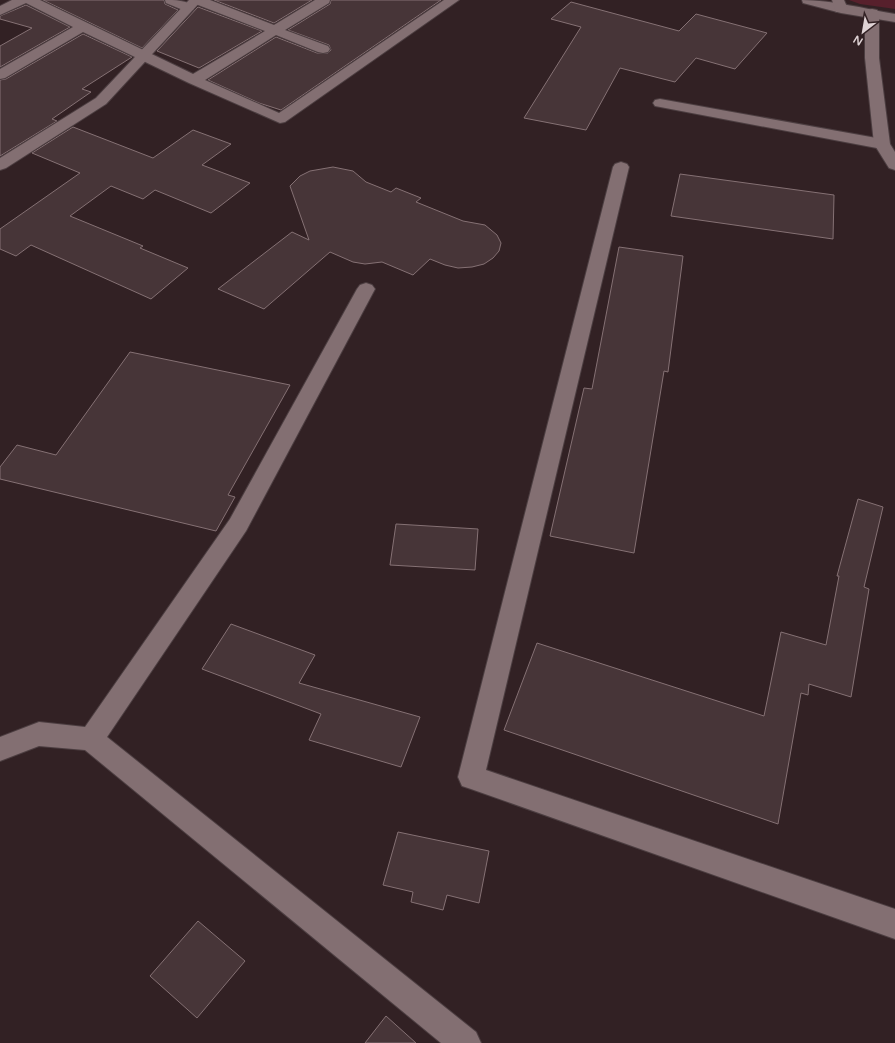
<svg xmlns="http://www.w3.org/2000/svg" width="895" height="1043" viewBox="0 0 895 1043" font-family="'Varela Round',sans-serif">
<rect width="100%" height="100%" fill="#322124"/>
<!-- green -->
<path fill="#57202c" d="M 849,0 L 895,0 L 895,9 L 860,4 Z"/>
<!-- building -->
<g fill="#473538" stroke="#857174">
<path d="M 43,0 L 164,0 L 165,4 L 178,10 L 142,48 Z"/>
<path d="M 214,0 L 312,0 L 274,23 Z"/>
<path d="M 331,0 L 441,0 L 281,110 L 259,103 L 208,80 L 276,37 L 317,53 L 328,53 L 331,50 L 329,45 L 288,30 L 330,4 Z"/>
<path d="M 571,2 L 679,31 L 696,14 L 767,33 L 735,69 L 696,58 L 675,82 L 620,68 L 586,130 L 524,118 L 581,27 L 551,19 Z"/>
<path d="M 26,5 L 70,27 L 0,67 L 0,46 L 32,28 L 0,19 L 0,16 Z"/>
<path d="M 198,7 L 262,31 L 199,68 L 157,51 Z"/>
<path d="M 83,34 L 132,57 L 82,89 L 91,92 L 52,119 L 57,121 L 0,156 L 0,80 L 6,79 Z"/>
<path d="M 73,127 L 153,158 L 193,130 L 231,144 L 202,165 L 250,183 L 211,213 L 155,190 L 143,199 L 111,186 L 70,216 L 143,246 L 140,248 L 188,268 L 151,299 L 31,245 L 16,256 L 0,249 L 0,229 L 80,173 L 32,153 Z"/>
<path d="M 333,167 L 353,171 L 366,182 L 391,192 L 396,188 L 421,198 L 416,202 L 463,221 L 485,225 L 497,235 L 501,243 L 499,251 L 493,258 L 484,264 L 472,267 L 458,268 L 445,265 L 430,259 L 413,275 L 382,262 L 365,264 L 353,262 L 330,252 L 264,309 L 218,289 L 292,232 L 309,240 L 290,186 L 300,176 L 310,171 Z"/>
<path d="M 680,174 L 834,195 L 833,239 L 671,216 Z"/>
<path d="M 619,247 L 683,256 L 668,372 L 664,371 L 634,553 L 550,536 L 584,388 L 592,389 Z"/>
<path d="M 130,352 L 290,385 L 228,495 L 235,497 L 216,531 L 0,479 L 0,467 L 17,445 L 56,455 Z"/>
<path d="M 858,499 L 883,507 L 864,587 L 869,589 L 851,697 L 809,684 L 808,695 L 801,693 L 778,824 L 504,730 L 537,643 L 764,716 L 781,632 L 826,645 L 839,576 L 837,576 Z"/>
<path d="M 396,524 L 478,529 L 475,570 L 390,565 Z"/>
<path d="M 231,624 L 315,655 L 299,683 L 420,717 L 401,767 L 309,740 L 321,714 L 202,669 Z"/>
<path d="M 398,832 L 489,851 L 479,903 L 447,895 L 443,910 L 411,902 L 413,892 L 383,885 Z"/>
<path d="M 198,921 L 245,961 L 197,1018 L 150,976 Z"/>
<path d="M 386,1016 L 416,1043 L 365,1043 Z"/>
</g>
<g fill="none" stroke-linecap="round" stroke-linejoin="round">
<!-- minor casing -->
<g stroke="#4c3e41" stroke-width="2">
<g id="minor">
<path d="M 12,0 L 40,0 L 193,74 L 265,31 L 193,3 L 192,0 L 210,0 L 274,25 L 315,0 L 330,0 L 329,3 L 285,30 L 328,46 L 330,49 L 328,52 L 323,53 L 318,52 L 276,35 L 205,80 L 279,113 L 444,0 L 459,0 L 285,122 L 280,123 L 189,83 L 83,32 L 5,78 L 0,79 L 0,69 L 73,27 L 26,3 L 0,15 L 0,6 Z"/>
<path d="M 165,0 C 174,0 188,0 194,7 L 193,10 L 183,10 L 166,3 Z"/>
<path d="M 802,0 C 832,0 865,9 895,14 L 895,22 L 841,13 L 803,3 Z"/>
<path d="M 660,99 L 882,139 L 887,141 L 890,144 L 887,147 L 882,149 L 655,106 L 653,103 L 655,100 Z"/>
<path d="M 621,162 L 627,164 L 629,167 L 486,770 L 895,909 L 895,939 L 471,789 L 462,786 L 458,777 L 613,167 L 615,164 Z"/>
<path d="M 366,283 L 372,285 L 375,289 L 246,531 L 107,737 L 476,1032 L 481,1043 L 441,1043 L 85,750 L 39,746 L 0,761 L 0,737 L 39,722 L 85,727 L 230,519 L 357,289 L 360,285 Z"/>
</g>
</g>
<!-- tertiary casing -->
<g stroke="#4c3e41" stroke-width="2">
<g id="tertiary">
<path d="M 189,0 L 202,0 L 106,104 L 6,168 L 0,170 L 0,158 L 96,98 Z"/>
<path d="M 832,0 L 844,0 L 848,9 L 846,12 L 836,12 Z"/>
<path d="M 872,9 L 877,10 L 879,13 L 879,58 L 890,144 L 895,152 L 895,170 L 889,168 L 874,144 L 865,58 L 865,13 L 867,10 Z"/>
</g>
</g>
<!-- minor -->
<use href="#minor" fill="#836f72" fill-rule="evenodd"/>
<!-- tertiary -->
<use href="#tertiary" fill="#836f72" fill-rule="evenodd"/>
</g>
<!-- north arrow -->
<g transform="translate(863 32) rotate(211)" stroke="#322124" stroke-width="3" paint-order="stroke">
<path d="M0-3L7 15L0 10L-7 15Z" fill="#dfd3d5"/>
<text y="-6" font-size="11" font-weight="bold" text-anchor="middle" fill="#dfd3d5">N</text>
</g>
</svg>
